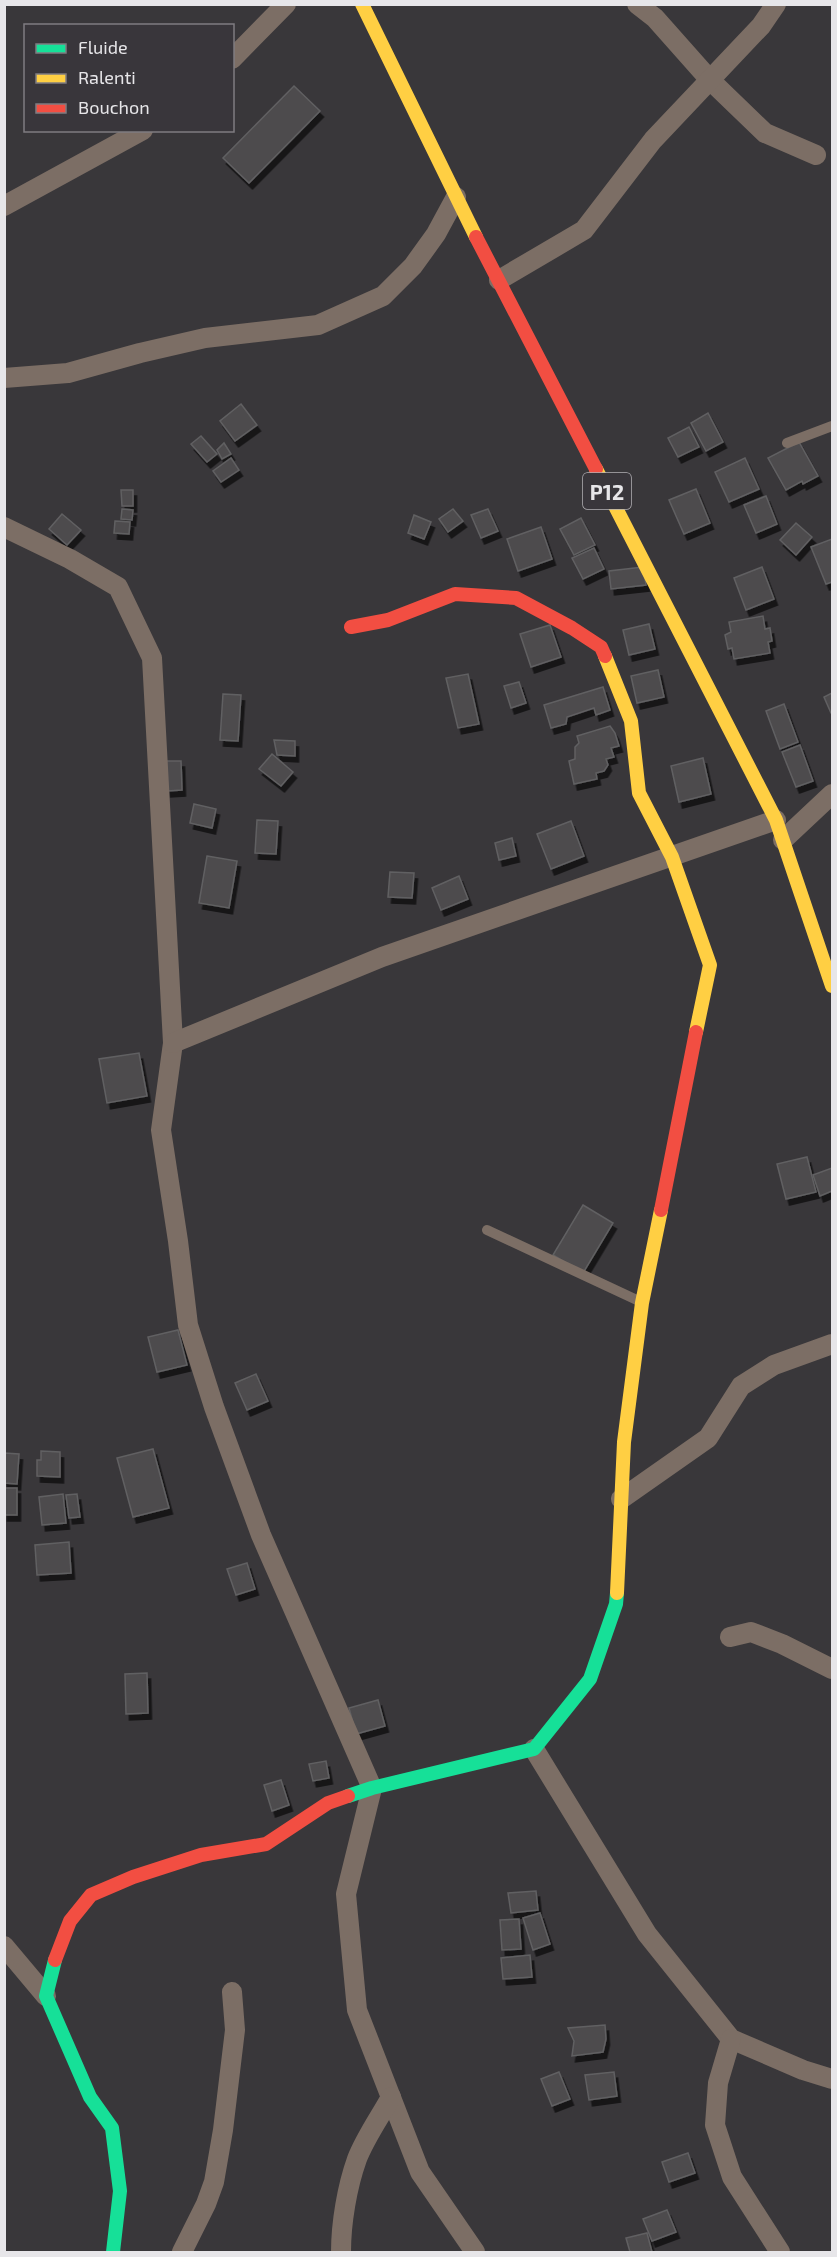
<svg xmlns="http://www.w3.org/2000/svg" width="837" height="2257" viewBox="0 0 837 2257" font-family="'Exo 2',sans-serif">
<defs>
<filter id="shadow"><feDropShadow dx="3.5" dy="6" stdDeviation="0" flood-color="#0009"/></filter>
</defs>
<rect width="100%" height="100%" fill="#39373a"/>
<!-- building -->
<g fill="#4d4b4d" stroke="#616062" stroke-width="1.5" filter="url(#shadow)">
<path d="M 294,86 L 320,111 L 249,183 L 223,158 Z"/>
<path d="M 241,404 L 257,425 L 235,441 L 220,421 Z"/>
<path d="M 708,413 L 723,442 L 706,451 L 691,423 Z"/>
<path d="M 689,427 L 699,447 L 678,457 L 668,438 Z"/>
<path d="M 201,436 L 217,454 L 207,462 L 191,444 Z"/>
<path d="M 799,442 L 818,476 L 803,484 L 802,481 L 786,490 L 768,458 Z"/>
<path d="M 224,443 L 231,454 L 222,459 L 217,450 Z"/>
<path d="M 231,458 L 239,470 L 221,482 L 213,471 Z"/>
<path d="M 745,458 L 759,489 L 729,502 L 715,472 Z"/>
<path d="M 696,489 L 710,523 L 684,534 L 669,500 Z"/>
<path d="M 121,490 L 133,490 L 133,506 L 122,506 Z"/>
<path d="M 766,496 L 777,524 L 756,533 L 744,505 Z"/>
<path d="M 122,509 L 133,510 L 132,520 L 121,519 Z"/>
<path d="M 453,509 L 463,521 L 448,532 L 439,519 Z"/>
<path d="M 488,509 L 498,531 L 481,538 L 471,515 Z"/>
<path d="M 62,514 L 81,530 L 67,545 L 49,529 Z"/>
<path d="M 414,515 L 431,522 L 424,539 L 408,533 Z"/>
<path d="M 581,518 L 595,545 L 574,555 L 560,529 Z"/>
<path d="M 115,521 L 130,522 L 129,534 L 114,533 Z"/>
<path d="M 796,523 L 812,537 L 796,555 L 780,540 Z"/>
<path d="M 541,527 L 552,559 L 518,571 L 507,539 Z"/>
<path d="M 832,539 L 832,582 L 826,584 L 811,547 Z"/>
<path d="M 594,548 L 604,569 L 583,579 L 572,558 Z"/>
<path d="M 643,567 L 646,585 L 611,589 L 609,571 Z"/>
<path d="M 762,567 L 774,599 L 746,610 L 734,578 Z"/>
<path d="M 763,616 L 765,629 L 770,628 L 772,641 L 768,642 L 770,653 L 734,659 L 732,648 L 728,649 L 725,635 L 731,632 L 729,622 Z"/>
<path d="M 649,624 L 655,649 L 629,655 L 623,630 Z"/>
<path d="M 550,625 L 561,657 L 531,667 L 520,634 Z"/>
<path d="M 658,670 L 664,697 L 637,703 L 631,676 Z"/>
<path d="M 468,674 L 479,724 L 458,728 L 446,678 Z"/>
<path d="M 519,682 L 526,703 L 511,708 L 504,686 Z"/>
<path d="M 603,687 L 610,710 L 596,715 L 594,708 L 567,717 L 566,724 L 551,728 L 544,705 Z"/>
<path d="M 832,693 L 832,713 L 831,713 L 824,697 Z"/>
<path d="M 223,694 L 241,695 L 238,741 L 220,740 Z"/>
<path d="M 784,704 L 798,742 L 780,749 L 766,711 Z"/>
<path d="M 610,726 L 615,733 L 619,746 L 611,748 L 614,757 L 606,759 L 608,765 L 604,771 L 596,773 L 597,779 L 574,784 L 569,761 L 575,759 L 575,747 L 579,743 L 577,736 Z"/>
<path d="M 274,740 L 295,741 L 295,756 L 277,755 Z"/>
<path d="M 800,745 L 813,781 L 796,787 L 782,752 Z"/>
<path d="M 272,754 L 293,772 L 281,786 L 259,769 Z"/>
<path d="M 703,758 L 711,794 L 679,802 L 671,766 Z"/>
<path d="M 166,761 L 181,761 L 182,790 L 167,791 Z"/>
<path d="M 194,804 L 216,809 L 212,828 L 190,823 Z"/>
<path d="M 257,820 L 278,821 L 276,854 L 255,853 Z"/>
<path d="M 571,821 L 584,856 L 551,869 L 537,834 Z"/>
<path d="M 512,838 L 516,856 L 499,860 L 495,843 Z"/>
<path d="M 207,856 L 237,861 L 229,908 L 199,903 Z"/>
<path d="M 390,872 L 414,873 L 412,898 L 388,897 Z"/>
<path d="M 459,876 L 468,899 L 441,910 L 432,888 Z"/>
<path d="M 139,1053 L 147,1096 L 107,1103 L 99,1059 Z"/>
<path d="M 807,1157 L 816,1192 L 786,1199 L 777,1164 Z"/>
<path d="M 832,1168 L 832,1191 L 820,1196 L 813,1175 Z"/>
<path d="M 583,1205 L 613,1223 L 583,1273 L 553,1255 Z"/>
<path d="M 178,1330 L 187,1365 L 157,1372 L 148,1337 Z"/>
<path d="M 256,1374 L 268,1401 L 247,1410 L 235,1383 Z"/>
<path d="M 153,1449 L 169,1508 L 133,1517 L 117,1458 Z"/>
<path d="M 41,1451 L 60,1452 L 60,1477 L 37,1476 L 37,1460 L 41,1460 Z"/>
<path d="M 4,1453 L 19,1454 L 17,1484 L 4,1483 Z"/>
<rect x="4" y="1488" width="13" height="27"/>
<path d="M 63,1494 L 66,1523 L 42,1525 L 39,1497 Z"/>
<path d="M 77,1494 L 80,1517 L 69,1518 L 66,1495 Z"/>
<path d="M 69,1542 L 71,1573 L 37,1575 L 35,1545 Z"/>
<path d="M 247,1563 L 255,1589 L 236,1595 L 227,1569 Z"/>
<path d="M 147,1673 L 148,1713 L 126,1714 L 125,1674 Z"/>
<path d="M 378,1700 L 385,1726 L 356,1734 L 349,1708 Z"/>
<path d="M 326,1761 L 329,1778 L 313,1781 L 309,1764 Z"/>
<path d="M 281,1780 L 289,1805 L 272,1811 L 264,1785 Z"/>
<path d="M 536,1891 L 538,1910 L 511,1913 L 508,1893 Z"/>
<path d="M 540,1913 L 550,1944 L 533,1950 L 523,1918 Z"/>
<path d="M 519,1919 L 521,1949 L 502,1950 L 500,1920 Z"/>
<path d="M 530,1955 L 532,1977 L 503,1979 L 501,1958 Z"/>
<path d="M 605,2025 L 606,2039 L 603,2052 L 572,2056 L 574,2041 L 568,2028 Z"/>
<path d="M 559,2072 L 570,2099 L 552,2106 L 541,2079 Z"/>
<path d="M 614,2072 L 617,2096 L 589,2100 L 585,2075 Z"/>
<path d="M 688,2153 L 695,2173 L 669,2182 L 662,2162 Z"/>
<path d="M 667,2210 L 676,2232 L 652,2241 L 643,2219 Z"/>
<path d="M 647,2233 L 652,2252 L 630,2252 L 626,2238 Z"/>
</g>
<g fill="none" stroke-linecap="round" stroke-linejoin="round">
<!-- lane -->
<g stroke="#7c6e65" stroke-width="10">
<path d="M 787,443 L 832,426"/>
<path d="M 487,1230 L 639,1301"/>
</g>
<!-- street -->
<g stroke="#7c6e65" stroke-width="20">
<path d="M 637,4 L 655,18 L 710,80 L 765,133 L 816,155"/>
<path d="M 232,59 L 286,4"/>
<path d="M 4,206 L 143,130"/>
<path d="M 499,280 L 584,230 L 653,140 L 761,26 L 776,4"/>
<path d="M 4,378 L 68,373 L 140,353 L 205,338 L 318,325 L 383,296 L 413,266 L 436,234 L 456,197"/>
<path d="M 4,527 L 70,559 L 118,587 L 152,658 L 173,1043 L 161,1130 L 178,1241 L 188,1325 L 214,1407 L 261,1535 L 372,1788 L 346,1894 L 357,2010 L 420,2172 L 475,2252"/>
<path d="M 783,840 L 832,794"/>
<path d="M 173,1043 L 382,957 L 776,820"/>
<path d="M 621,1499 L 708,1438 L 741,1386 L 774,1365 L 832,1344"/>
<path d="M 730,1637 L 751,1632 L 782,1644 L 832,1669"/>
<path d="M 534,1749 L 647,1934 L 731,2039 L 803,2070 L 832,2079"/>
<path d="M 4,1946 L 46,1996"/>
<path d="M 731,2039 L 718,2083 L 715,2125 L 732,2177 L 780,2252"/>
<path d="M 182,2252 L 206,2204 L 214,2182 L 223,2130 L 235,2030 L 232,1992"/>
<path d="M 341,2252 C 341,2223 347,2187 357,2159 C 365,2138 380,2117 391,2097"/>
</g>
<!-- fast -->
<g stroke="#16e098" stroke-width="14">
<path d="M 348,1796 L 372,1788 L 534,1749 L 590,1679 L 616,1604 L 617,1593"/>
<path d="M 55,1960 L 46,1996 L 90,2097 L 112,2128 L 120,2191 L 113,2252"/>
</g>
<!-- slow -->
<g stroke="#ffcf43" stroke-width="14">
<path d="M 362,4 L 476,237"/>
<path d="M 596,469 L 776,820 L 832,986"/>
<path d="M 605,656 L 631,721 L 639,793 L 672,857 L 710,965 L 696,1032"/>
<path d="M 617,1593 L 624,1442 L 642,1303 L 661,1210"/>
</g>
<!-- jam -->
<g stroke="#f24e42" stroke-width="14">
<path d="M 476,237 L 596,469"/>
<path d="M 351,627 L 388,620 L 455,594 L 516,598 L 572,628 L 601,647 L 605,656"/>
<path d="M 661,1210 L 696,1032"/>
<path d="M 55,1960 L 70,1921 L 91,1895 L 133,1877 L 201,1855 L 266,1844 L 328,1803 L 348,1796"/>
</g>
</g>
<g text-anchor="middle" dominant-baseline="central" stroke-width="4.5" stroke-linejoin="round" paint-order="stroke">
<!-- shield labels -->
<rect fill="#39363b" stroke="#b3b1b5" stroke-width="1.5" x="583" y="473" width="48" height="36" rx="4.5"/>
<g font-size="21" font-weight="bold" fill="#e7e6e9">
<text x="607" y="491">P12</text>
</g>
</g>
<!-- border -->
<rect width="837" height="2257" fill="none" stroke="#e7e6e9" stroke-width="12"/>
<!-- legend -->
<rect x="24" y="24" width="210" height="108" fill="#39363b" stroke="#7f7c81" stroke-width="1.5"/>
<rect x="36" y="44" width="30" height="9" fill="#16e098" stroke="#7f7c81" stroke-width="1.5"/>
<text x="78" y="54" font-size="18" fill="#e7e6e9">Fluide</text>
<rect x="36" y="74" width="30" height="9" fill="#ffcf43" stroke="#7f7c81" stroke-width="1.5"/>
<text x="78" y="84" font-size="18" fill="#e7e6e9">Ralenti</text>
<rect x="36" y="104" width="30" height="9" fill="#f24e42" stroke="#7f7c81" stroke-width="1.5"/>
<text x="78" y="114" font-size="18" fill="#e7e6e9">Bouchon</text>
</svg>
